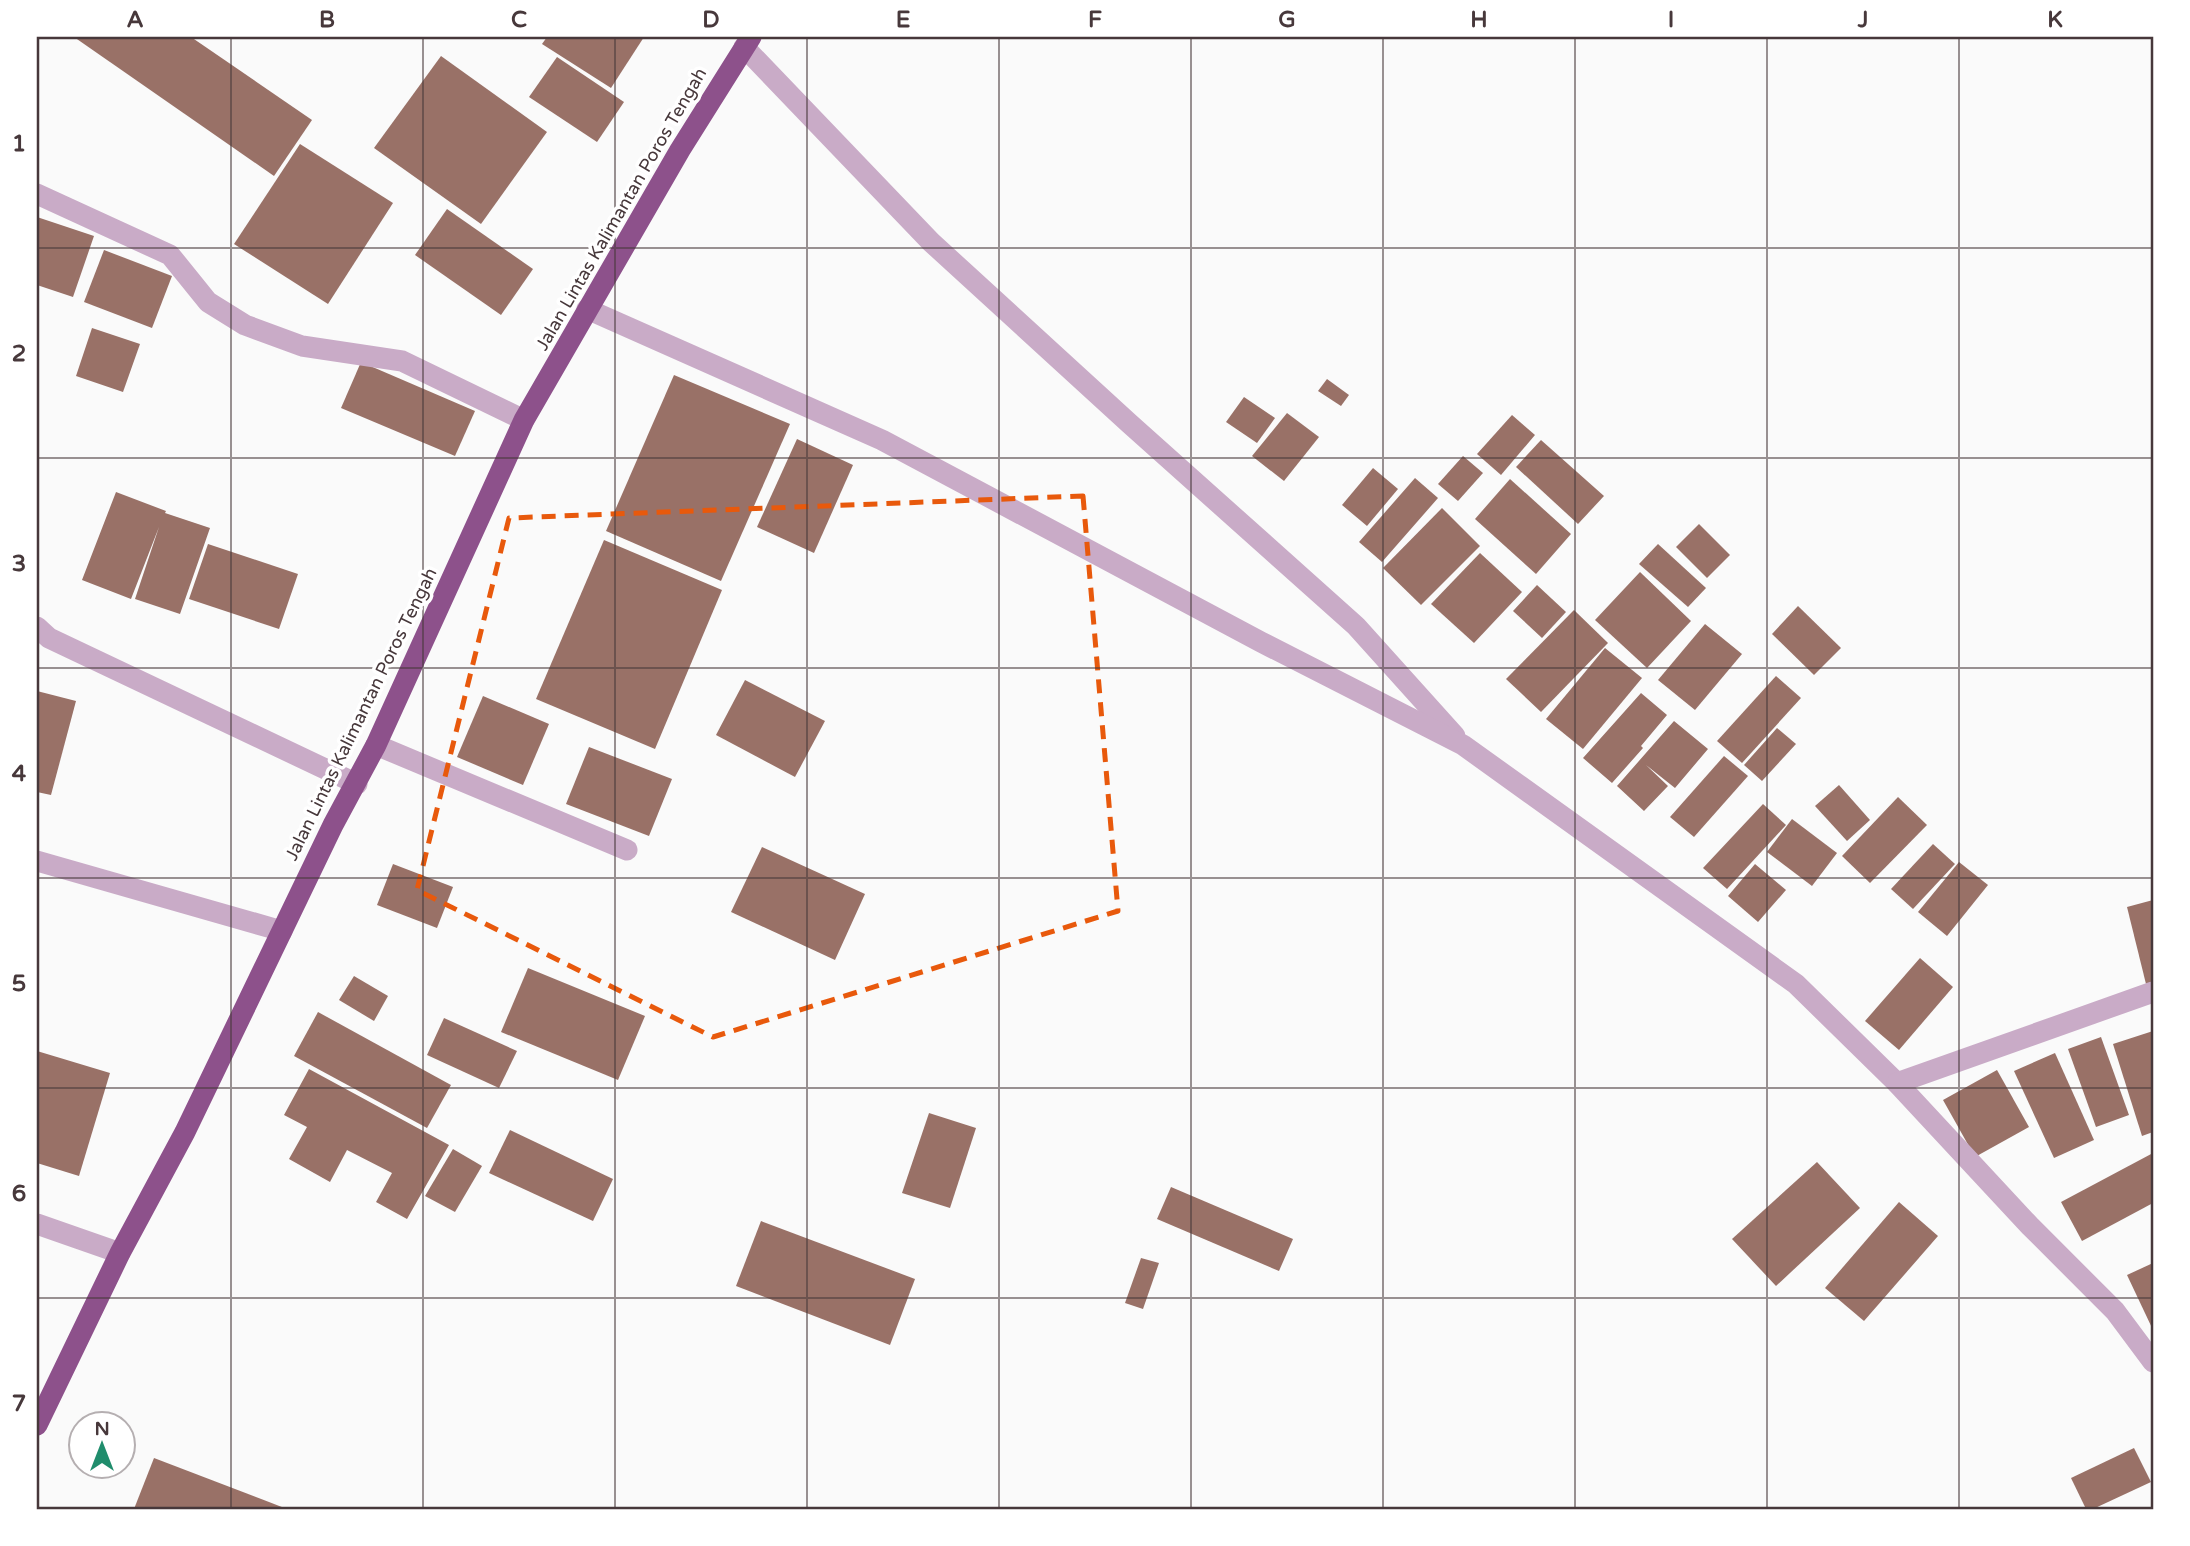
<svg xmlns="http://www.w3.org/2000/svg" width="2190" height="1546" viewBox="0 0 2190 1546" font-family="'Varela Round',sans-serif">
<rect width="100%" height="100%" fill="#fafafa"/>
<!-- building -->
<g fill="#997167">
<path d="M 74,37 L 191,37 L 312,120 L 274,176 Z"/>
<path d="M 547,37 L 644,37 L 611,88 L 542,44 Z"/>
<path d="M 441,56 L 547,132 L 481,224 L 374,148 Z"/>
<path d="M 557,57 L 624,102 L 597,142 L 529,97 Z"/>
<path d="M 300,144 L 393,203 L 328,304 L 234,244 Z"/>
<path d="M 447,209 L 533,269 L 501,315 L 415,255 Z"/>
<path d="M 37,217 L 94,236 L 73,297 L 37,285 Z"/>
<path d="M 104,250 L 172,276 L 152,328 L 84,302 Z"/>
<path d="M 92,328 L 140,344 L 123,392 L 76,376 Z"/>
<path d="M 361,362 L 475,411 L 455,456 L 341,408 Z"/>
<path d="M 674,375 L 790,424 L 721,581 L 606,531 Z"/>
<path d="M 1327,379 L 1349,395 L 1341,406 L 1318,391 Z"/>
<path d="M 1244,397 L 1275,418 L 1257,443 L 1226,422 Z"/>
<path d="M 1287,413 L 1319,437 L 1284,481 L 1252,456 Z"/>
<path d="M 1512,415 L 1535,435 L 1501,475 L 1477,454 Z"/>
<path d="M 797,439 L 853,465 L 814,553 L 757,527 Z"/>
<path d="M 1541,440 L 1604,496 L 1578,524 L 1516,467 Z"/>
<path d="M 1463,456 L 1483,473 L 1458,501 L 1438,484 Z"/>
<path d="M 1373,468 L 1398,489 L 1367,526 L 1342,505 Z"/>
<path d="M 1415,478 L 1438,498 L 1382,562 L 1359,542 Z"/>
<path d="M 1510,479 L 1571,534 L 1536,574 L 1475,519 Z"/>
<path d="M 116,492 L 166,511 L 165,513 L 210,528 L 180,614 L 135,599 L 159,527 L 131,599 L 82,580 Z"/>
<path d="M 1442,508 L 1480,546 L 1421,605 L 1383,568 Z"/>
<path d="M 1699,524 L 1730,555 L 1707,578 L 1676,547 Z"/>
<path d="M 604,540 L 722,590 L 655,749 L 536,699 Z"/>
<path d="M 208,544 L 298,574 L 279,629 L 189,599 Z"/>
<path d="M 1658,544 L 1706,588 L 1688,607 L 1639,564 Z"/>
<path d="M 1480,553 L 1522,592 L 1474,643 L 1431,604 Z"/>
<path d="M 1640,572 L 1691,621 L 1647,668 L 1595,620 Z"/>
<path d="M 1537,585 L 1566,612 L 1542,638 L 1513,611 Z"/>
<path d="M 1798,606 L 1841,648 L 1814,675 L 1772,634 Z"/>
<path d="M 1574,610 L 1608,643 L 1541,712 L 1506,679 Z"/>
<path d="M 1705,624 L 1742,654 L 1695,710 L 1658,680 Z"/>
<path d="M 1605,648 L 1642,678 L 1583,749 L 1546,719 Z"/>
<path d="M 1776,676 L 1801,698 L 1742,763 L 1717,741 Z"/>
<path d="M 745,680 L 825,721 L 795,777 L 716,735 Z"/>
<path d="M 37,691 L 76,701 L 51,795 L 37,792 Z"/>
<path d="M 1641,693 L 1667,715 L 1641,746 L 1643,748 L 1612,783 L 1583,758 Z"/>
<path d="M 483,696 L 549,724 L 523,785 L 457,757 Z"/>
<path d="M 1674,721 L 1708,749 L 1675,788 L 1646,765 L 1668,786 L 1644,811 L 1617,786 Z"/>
<path d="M 1777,728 L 1796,744 L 1762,781 L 1744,765 Z"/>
<path d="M 589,747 L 672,779 L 649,836 L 566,804 Z"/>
<path d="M 1724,756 L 1748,776 L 1694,837 L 1670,817 Z"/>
<path d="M 1839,785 L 1870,820 L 1847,841 L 1815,806 Z"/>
<path d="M 1898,797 L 1927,825 L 1870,883 L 1842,856 Z"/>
<path d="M 1763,804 L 1786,825 L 1727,889 L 1703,868 Z"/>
<path d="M 1792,819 L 1837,853 L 1812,886 L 1767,852 Z"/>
<path d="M 1933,844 L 1955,864 L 1913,909 L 1891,889 Z"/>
<path d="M 762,847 L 865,894 L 835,960 L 731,912 Z"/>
<path d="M 1959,862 L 1988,885 L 1947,936 L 1918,912 Z"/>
<path d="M 393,864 L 453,887 L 437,928 L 377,905 Z"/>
<path d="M 1755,864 L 1786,890 L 1758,922 L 1728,896 Z"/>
<path d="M 2153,900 L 2153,982 L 2146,984 L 2127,907 Z"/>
<path d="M 1920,958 L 1953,987 L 1899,1050 L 1865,1021 Z"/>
<path d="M 528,968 L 645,1016 L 618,1080 L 501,1032 Z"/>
<path d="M 354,976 L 388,996 L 374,1021 L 339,1000 Z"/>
<path d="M 318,1012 L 451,1085 L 427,1128 L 294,1056 Z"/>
<path d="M 444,1018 L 517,1051 L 499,1088 L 427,1055 Z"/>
<path d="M 2153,1031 L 2153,1132 L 2142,1136 L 2113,1044 Z"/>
<path d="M 2101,1037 L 2129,1115 L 2096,1127 L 2068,1049 Z"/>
<path d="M 37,1051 L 110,1073 L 79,1176 L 37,1163 Z"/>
<path d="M 2055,1053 L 2094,1140 L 2054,1158 L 2014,1071 Z"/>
<path d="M 309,1069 L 449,1145 L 407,1219 L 376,1202 L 392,1173 L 347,1150 L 330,1182 L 289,1159 L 307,1127 L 284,1115 Z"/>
<path d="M 1997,1070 L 2029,1127 L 1975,1157 L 1943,1100 Z"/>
<path d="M 929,1113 L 976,1128 L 950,1208 L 902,1193 Z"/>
<path d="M 510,1130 L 613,1179 L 593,1221 L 489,1173 Z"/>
<path d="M 453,1149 L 482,1166 L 455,1212 L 425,1196 Z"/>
<path d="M 2153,1153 L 2153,1203 L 2082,1241 L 2061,1202 Z"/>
<path d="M 1817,1162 L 1860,1208 L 1776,1286 L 1732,1239 Z"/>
<path d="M 1171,1187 L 1293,1239 L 1279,1271 L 1157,1219 Z"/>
<path d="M 1899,1202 L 1938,1236 L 1864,1321 L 1825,1288 Z"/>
<path d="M 761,1221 L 915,1279 L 890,1345 L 736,1286 Z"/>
<path d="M 1141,1258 L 1159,1263 L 1143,1309 L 1125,1303 Z"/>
<path d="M 2153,1263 L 2153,1330 L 2127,1275 Z"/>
<path d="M 2134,1448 L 2151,1482 L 2093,1509 L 2086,1509 L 2071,1478 Z"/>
<path d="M 154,1458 L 269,1502 L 287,1509 L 134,1509 Z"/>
</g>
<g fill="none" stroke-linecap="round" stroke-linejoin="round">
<!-- minor -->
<g stroke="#c9abc7" stroke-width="21">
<path d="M 744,47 L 931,242 L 1130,424 L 1356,626 L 1455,736"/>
<path d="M 37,194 L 170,255 L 208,302 L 245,325 L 302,346 L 402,361 L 524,420"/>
<path d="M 587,309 L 882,440 L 1261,642 L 1463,745 L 1796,984 L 1897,1083 L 2030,1226 L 2115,1311 L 2153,1362"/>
<path d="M 37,627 L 49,638 L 357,784"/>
<path d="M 376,745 L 627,850"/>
<path d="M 37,861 L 282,931"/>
<path d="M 1897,1083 L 2153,992"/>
<path d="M 37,1224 L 120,1253"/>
</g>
<!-- highway -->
<path stroke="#8d518b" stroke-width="21" d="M 37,1425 L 120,1253 L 185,1132 L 333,825 L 376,745 L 524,420 L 680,150 L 751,37"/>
</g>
<!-- marked area -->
<path fill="none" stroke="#e8590c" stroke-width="5" stroke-dasharray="14 9" stroke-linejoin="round" d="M 1083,496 L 1118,911 L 713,1037 L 417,890 L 509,518 Z"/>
<!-- grid -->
<path fill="none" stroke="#47383b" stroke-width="2" stroke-opacity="0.55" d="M 231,37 L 231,1509M 423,37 L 423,1509M 615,37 L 615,1509M 807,37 L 807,1509M 999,37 L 999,1509M 1191,37 L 1191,1509M 1383,37 L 1383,1509M 1575,37 L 1575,1509M 1767,37 L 1767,1509M 1959,37 L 1959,1509M 37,248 L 2153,248M 37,458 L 2153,458M 37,668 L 2153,668M 37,878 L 2153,878M 37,1088 L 2153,1088M 37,1298 L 2153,1298"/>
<g text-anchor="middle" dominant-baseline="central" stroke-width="7" stroke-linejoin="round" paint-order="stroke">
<!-- street labels -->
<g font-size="18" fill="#47383b" stroke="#fff">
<text transform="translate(621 209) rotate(-60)">Jalan Lintas Kalimantan Poros Tengah</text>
<text transform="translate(361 714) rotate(-64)">Jalan Lintas Kalimantan Poros Tengah</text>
</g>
</g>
<!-- border -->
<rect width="2190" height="1546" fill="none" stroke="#ffffff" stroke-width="77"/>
<!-- north arrow -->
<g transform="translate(102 1445)"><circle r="33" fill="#ffffff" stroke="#b5afb1" stroke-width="2"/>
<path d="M0-5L12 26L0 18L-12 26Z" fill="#208d6c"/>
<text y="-10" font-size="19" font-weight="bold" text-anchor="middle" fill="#47383b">N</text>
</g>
<rect x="38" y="38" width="2114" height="1470" fill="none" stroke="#47383b" stroke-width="2.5"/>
<g font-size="23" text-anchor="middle" font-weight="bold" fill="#47383b">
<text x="135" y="27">A</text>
<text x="327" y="27">B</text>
<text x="519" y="27">C</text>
<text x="711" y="27">D</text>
<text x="903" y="27">E</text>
<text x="1095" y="27">F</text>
<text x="1287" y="27">G</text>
<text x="1479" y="27">H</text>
<text x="1671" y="27">I</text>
<text x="1863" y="27">J</text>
<text x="2055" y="27">K</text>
<text x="19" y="151">1</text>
<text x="19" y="361">2</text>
<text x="19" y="571">3</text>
<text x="19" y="781">4</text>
<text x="19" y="991">5</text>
<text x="19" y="1201">6</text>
<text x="19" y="1411">7</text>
</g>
</svg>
